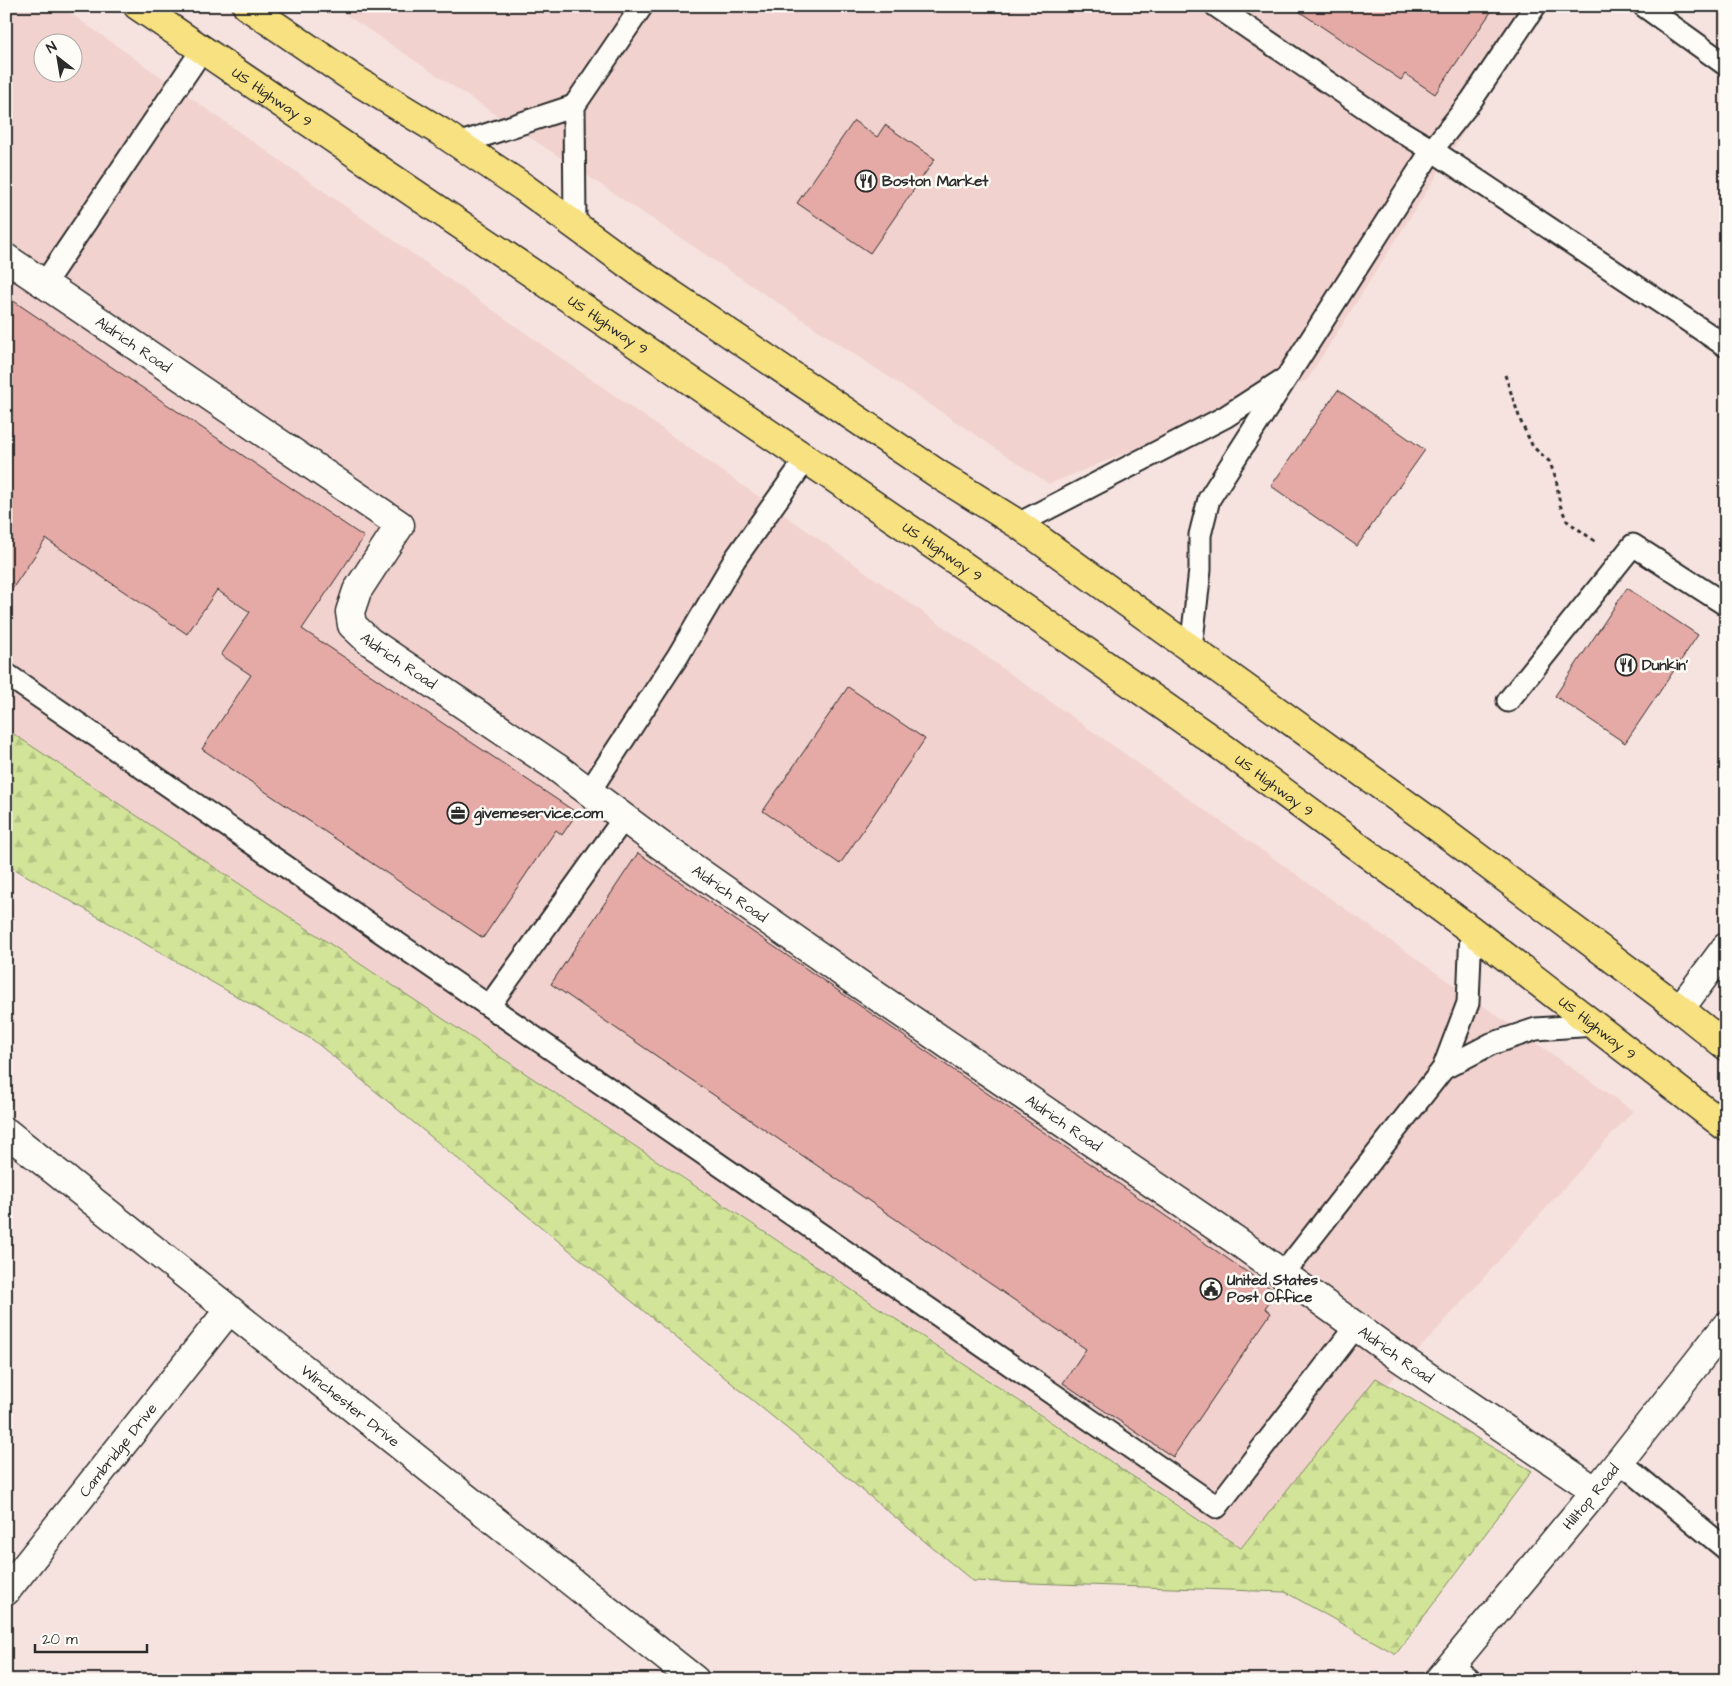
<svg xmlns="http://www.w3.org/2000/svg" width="1732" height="1686" viewBox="0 0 1732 1686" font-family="'Architects Daughter',sans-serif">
<defs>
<pattern id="forest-firs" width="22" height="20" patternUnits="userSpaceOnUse" patternTransform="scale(1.25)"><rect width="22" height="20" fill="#d2e498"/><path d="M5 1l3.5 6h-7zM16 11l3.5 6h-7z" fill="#b4c483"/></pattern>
</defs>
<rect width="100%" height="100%" fill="#f6e3df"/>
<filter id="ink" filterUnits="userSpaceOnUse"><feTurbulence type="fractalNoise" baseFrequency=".02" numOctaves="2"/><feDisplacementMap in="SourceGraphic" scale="10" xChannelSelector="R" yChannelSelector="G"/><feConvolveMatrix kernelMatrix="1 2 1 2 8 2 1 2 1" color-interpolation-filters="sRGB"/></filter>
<g filter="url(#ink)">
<!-- built -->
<g fill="#f1d2ce" fill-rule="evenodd">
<path d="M 6,6 L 60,6 L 1633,1111 L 1242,1547 L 6,729 ZM 42,42 L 72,42 L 72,72 L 42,72 Z"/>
<path d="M 333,6 L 1544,6 L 1307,380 L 1049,484 Z"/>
</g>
<!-- forest -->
<path fill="url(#forest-firs)" stroke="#7e8862" d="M 6,729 L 1241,1548 L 1376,1378 L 1532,1471 L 1396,1654 L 1285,1592 L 973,1581 L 313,1040 L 6,864 Z"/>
<!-- building -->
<g fill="#e5aaa6" stroke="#2b2b2b">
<path d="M 1291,6 L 1495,6 L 1435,94 L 1405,74 L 1401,80 Z"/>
<path d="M 854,121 L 877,137 L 885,125 L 935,159 L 870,253 L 797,203 Z"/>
<path d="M 6,296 L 364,537 L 302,629 L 577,813 L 562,835 L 556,830 L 483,938 L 202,749 L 251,675 L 221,655 L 250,612 L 217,590 L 187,634 L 46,539 L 8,595 L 6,594 Z"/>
<path d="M 1338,390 L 1425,450 L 1357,546 L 1271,486 Z"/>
<path d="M 1627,588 L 1698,635 L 1625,743 L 1555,696 Z"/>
<path d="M 848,687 L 925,739 L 840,864 L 763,811 Z"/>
<path d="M 638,853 L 1276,1292 L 1265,1308 L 1271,1313 L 1173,1457 L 1063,1383 L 1086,1349 L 551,984 Z"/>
</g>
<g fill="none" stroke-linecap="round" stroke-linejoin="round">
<!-- service casing -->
<g stroke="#2b2b2b" stroke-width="25">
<g id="service">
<path d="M 1216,6 L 1389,124 L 1432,150 L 1726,346"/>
<path d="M 1644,6 L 1726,65"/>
<path d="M 458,144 L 574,106"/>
<path d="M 575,225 L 574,106 L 642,6"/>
<path d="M 44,284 L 202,50"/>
<path d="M 1018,524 L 1225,417 L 1281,381"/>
<path d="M 1191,649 L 1200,570 L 1200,535 L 1209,499 L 1432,150 L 1471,101 L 1535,6"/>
<path d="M 6,674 L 1217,1507 L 1356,1326"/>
<path d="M 1508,701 L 1633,545 L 1726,605"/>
<path d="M 589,792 L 678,656 L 735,559 L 806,459"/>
<path d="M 489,1006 L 624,818"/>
<path d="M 1443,1069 L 1491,1044 L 1536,1029 L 1595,1025"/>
<path d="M 1283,1274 L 1443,1069 L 1468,1003 L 1471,930"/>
<path d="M 1619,1461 L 1726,1549"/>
<path d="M 1450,1664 L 1470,1680"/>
</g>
</g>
<!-- minor casing -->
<g stroke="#2b2b2b" stroke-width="31">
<g id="minor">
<path id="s1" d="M 6,258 L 400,525 L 357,591 L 350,612 L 352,625 L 369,641 L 556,767 L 659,844 L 859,984 L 1237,1241 L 1400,1358 L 1596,1491"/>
<path d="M 1680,1009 L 1726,947"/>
<path id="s2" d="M 6,1132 L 695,1680"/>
<path id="s3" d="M 6,1591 L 229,1310"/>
<path id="s4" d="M 1439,1680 L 1596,1491 L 1726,1326"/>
</g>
</g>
<!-- trunk casing -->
<g stroke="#2b2b2b" stroke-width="31">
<g id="trunk">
<path id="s5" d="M 138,6 L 961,564 L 1225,749 L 1471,930 L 1726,1127"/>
<path d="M 247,6 L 354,79 L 441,132 L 523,187 L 643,275 L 941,476 L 1018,524 L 1424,817 L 1680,1009 L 1726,1046"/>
</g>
</g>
<!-- path -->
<path stroke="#2b2b2b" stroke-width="3" stroke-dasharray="4 4" stroke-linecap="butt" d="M 1505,375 L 1521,422 L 1533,447 L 1549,461 L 1556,478 L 1560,505 L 1567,521 L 1596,542"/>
<!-- service -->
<use href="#service" stroke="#fdfcf7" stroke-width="21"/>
<!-- minor -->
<use href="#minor" stroke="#fdfcf7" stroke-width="28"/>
<!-- trunk -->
<use href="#trunk" stroke="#f8e181" stroke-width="28"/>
</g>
</g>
<!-- icons -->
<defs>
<g id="restaurant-ring" transform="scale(1.125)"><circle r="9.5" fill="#fdfcf7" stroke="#2b2b2b" stroke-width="1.5"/><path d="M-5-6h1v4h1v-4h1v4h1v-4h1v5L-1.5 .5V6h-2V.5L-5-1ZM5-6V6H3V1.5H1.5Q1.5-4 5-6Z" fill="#2b2b2b"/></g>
<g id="office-ring" transform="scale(1.125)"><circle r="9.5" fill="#fdfcf7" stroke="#2b2b2b" stroke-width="1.5"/><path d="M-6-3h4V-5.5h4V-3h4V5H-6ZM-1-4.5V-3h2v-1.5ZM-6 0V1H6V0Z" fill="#2b2b2b"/></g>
<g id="civic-ring" transform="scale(1.125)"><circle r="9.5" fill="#fdfcf7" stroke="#2b2b2b" stroke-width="1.5"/><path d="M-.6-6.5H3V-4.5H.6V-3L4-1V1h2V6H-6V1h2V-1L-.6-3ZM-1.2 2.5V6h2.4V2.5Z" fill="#2b2b2b"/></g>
</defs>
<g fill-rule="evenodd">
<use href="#restaurant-ring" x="866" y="181"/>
<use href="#restaurant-ring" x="1626" y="665"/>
<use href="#office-ring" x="458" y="813"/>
<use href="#civic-ring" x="1211" y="1289"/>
</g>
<g text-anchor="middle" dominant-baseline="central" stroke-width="5" stroke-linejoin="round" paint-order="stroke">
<!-- street labels -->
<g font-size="15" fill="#2b2b2b" stroke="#fdfcf7">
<text stroke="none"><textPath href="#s5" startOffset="162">US Highway 9</textPath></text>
<text stroke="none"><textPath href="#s5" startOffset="568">US Highway 9</textPath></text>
<text stroke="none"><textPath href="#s1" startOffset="154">Aldrich Road</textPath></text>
<text stroke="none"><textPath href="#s5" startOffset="972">US Highway 9</textPath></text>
<text stroke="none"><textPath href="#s1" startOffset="649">Aldrich Road</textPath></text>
<text stroke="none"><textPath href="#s5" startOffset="1378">US Highway 9</textPath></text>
<text stroke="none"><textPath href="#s1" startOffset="1054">Aldrich Road</textPath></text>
<text stroke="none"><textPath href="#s5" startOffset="1782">US Highway 9</textPath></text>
<text stroke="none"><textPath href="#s1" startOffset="1459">Aldrich Road</textPath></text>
<text stroke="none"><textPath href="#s1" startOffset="1864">Aldrich Road</textPath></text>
<text stroke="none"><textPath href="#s2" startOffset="440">Winchester Drive</textPath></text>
<text stroke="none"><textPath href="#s3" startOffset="180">Cambridge Drive</textPath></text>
<text stroke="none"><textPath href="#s4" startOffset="238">Hilltop Road</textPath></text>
</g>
<!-- poi labels -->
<g font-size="15" font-weight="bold" fill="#2b2b2b" stroke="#fdfcf7" text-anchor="start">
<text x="882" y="181">Boston Market</text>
<text x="1642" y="665">Dunkin'</text>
<text x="474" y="813">givemeservice.com</text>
<text x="1227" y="1280">United States<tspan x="1227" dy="17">Post Office</tspan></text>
</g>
</g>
<!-- margin -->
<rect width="1732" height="1686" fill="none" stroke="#fdfcf7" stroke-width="25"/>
<rect x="12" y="12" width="1707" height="1661" fill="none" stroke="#2b2b2b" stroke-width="2" filter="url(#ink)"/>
<!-- north arrow -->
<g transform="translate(58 58) rotate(329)"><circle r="24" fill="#fdfcf7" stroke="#a9a8a5"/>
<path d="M0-4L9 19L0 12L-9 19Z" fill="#2b2b2b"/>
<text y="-8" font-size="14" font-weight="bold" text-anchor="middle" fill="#2b2b2b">N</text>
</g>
<!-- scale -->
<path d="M35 1644v8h112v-8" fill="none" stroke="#2b2b2b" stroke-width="2.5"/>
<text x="42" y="1644" font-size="15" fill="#2b2b2b" stroke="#fdfcf7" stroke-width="4" paint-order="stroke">20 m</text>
</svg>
